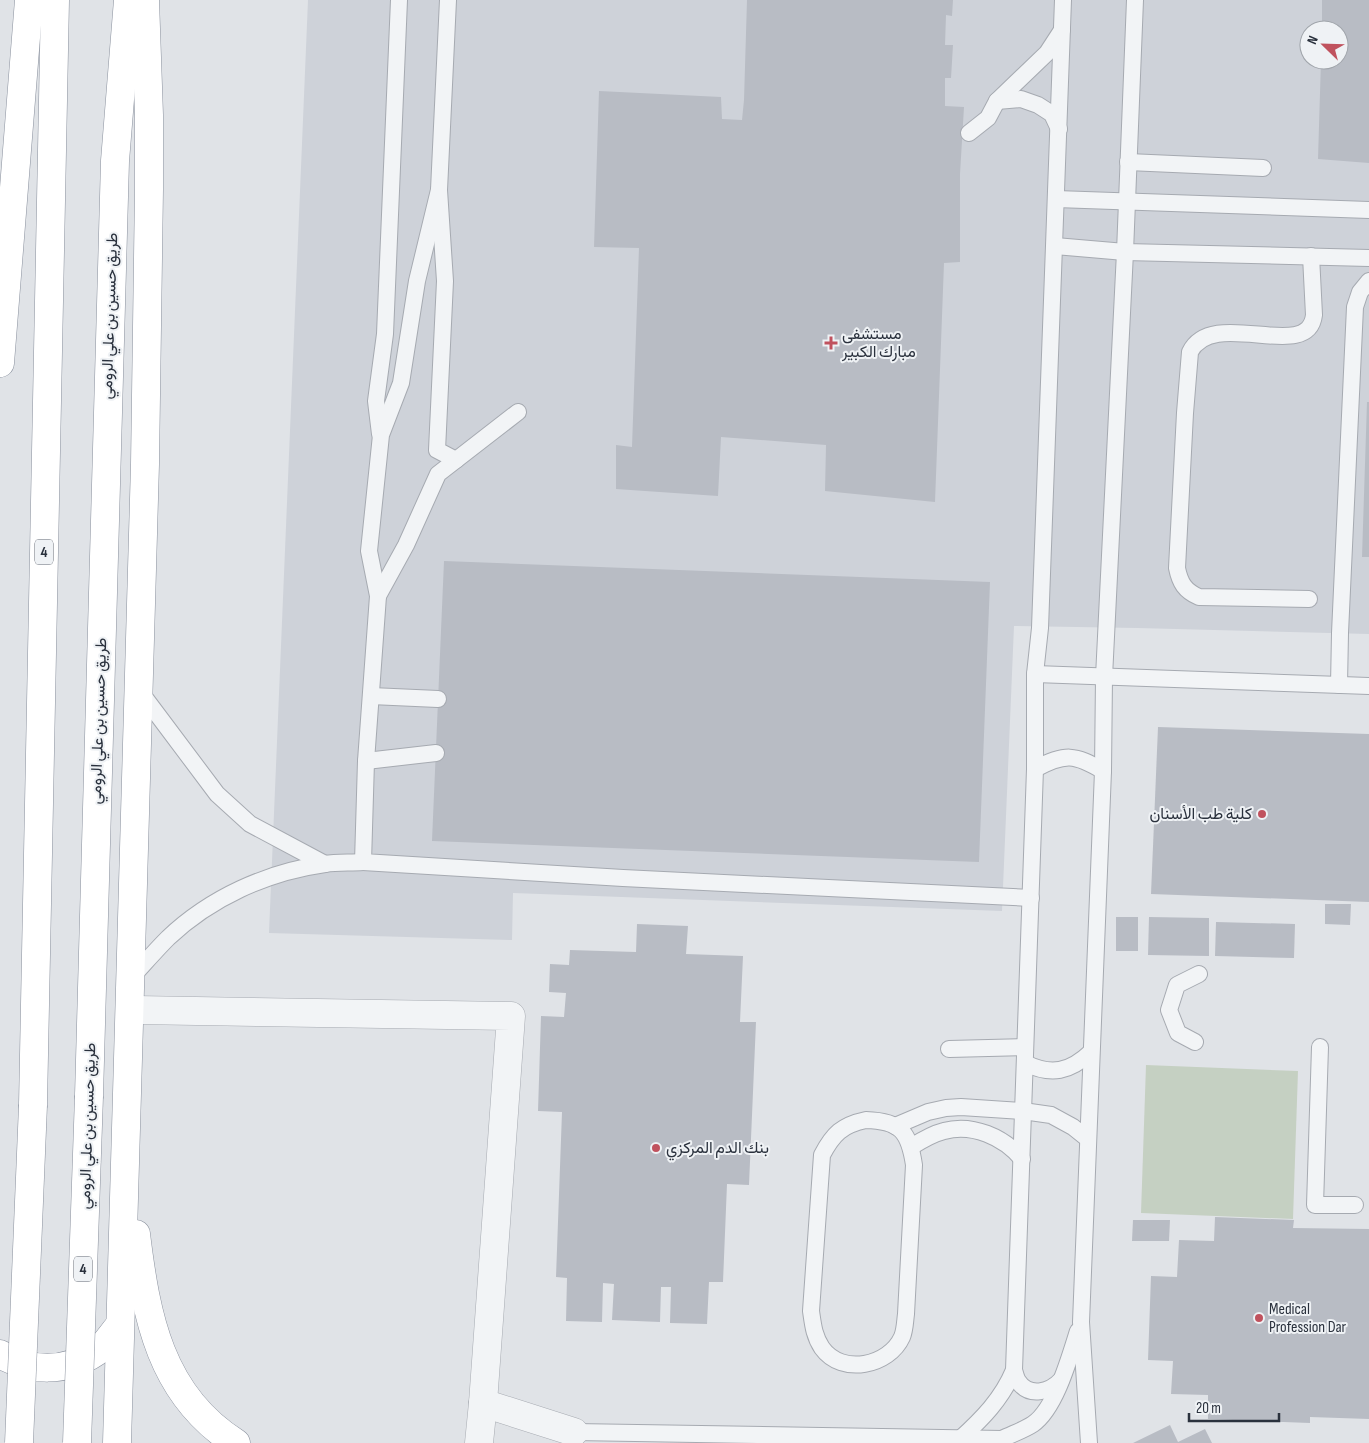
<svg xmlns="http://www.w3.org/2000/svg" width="1369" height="1443" viewBox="0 0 1369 1443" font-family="'Sofia Sans Condensed',Vazirmatn,sans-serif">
<rect width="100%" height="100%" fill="#e0e3e7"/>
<!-- built -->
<path fill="#ced2d9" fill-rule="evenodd" d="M 308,0 L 1369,0 L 1369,634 L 1137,628 L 1014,626 L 1002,911 L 513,893 L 512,940 L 269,933 ZM 1309,30 L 1339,30 L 1339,60 L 1309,60 Z"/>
<!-- green -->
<path fill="#c5d0c2" d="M 1146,1065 L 1298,1071 L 1293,1219 L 1141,1213 Z"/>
<!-- building -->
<g fill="#b8bcc4">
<path d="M 747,0 L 953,0 L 952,16 L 946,15 L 945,45 L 953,45 L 951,78 L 945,78 L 945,106 L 964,107 L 960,174 L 960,262 L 944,263 L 935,502 L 825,491 L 826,445 L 721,437 L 718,496 L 616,489 L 616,445 L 632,447 L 639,248 L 594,247 L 599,91 L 721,97 L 722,119 L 742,120 L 744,100 Z"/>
<path d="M 1322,0 L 1369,0 L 1369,163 L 1318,159 L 1321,60 L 1339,60 L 1339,30 L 1322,30 Z"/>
<path d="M 1367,402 L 1369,402 L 1369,557 L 1362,557 Z"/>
<path d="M 444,561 L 990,582 L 979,862 L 432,841 Z"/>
<path d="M 1158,727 L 1369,734 L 1369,902 L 1151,894 Z"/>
<path d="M 1325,904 L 1351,904 L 1350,925 L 1325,924 Z"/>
<rect x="1116" y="917" width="22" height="34"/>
<path d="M 1149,917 L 1209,918 L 1209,956 L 1148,955 Z"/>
<path d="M 1216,922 L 1295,924 L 1294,958 L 1215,956 Z"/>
<path d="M 637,924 L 688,926 L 686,954 L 743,956 L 740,1022 L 756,1022 L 749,1185 L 727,1184 L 723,1282 L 709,1282 L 707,1324 L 670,1323 L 671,1287 L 661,1287 L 660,1322 L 612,1320 L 614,1284 L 603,1283 L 602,1322 L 566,1321 L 567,1278 L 556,1277 L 562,1112 L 538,1111 L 541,1016 L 564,1017 L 566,993 L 549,992 L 550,964 L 569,965 L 570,950 L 636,952 Z"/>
<path d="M 1215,1217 L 1294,1220 L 1293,1228 L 1369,1229 L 1369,1419 L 1310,1417 L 1310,1423 L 1208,1419 L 1208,1395 L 1171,1394 L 1173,1361 L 1148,1360 L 1151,1276 L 1177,1277 L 1179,1240 L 1214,1241 Z"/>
<path d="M 1133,1220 L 1170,1220 L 1169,1241 L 1132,1241 Z"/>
<path d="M 1170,1425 L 1178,1442 L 1205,1429 L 1212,1443 L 1133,1443 Z"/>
</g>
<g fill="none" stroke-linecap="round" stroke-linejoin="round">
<!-- lane casing -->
<g stroke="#a6aab1" stroke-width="18">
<g id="lane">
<path d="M 448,0 L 439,190 L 445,281 L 437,450 L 456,460"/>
<path d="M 997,101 L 1021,99 L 1038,105 L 1052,114 L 1059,129"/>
<path d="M 969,133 L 988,118 L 997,101 L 1047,53 L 1062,30"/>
<path d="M 1128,162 L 1263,168"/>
<path d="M 439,190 L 417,281 L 401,383 L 381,435 L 369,551 L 378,596 L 366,761 L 363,862 L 623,878 L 1031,898"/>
<path d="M 1056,199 L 1369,210"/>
<path d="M 1055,246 L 1125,252 L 1369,258"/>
<path d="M 380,434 L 376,401 L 385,334 L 399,0"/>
<path d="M 378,596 L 406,545 L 438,474 L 518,412"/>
<path d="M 1309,599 L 1199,597 C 1185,591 1180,583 1177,568 L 1185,413 L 1190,352 C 1213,306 1308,364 1314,315 L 1311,256"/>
<path d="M 1035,674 L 1369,686"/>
<path d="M 1339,685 L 1340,633 L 1355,307 L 1360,292 L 1369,281"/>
<path d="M 139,690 L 217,794 L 250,824 L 325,864"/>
<path d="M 371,696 L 438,699"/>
<path d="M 366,761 L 436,753"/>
<path d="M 1035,769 C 1065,753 1075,754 1103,771"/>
<path d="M 131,978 C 143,965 155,951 168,938 C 210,898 267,872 325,864 C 337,862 350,863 363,862"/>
<path d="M 1195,1042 L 1178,1033 L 1169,1010 L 1177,985 L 1199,974"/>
<path d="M 1320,1047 L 1315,1205 L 1355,1205"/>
<path d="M 949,1049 L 1025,1047"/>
<path d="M 1025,1063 C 1051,1076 1070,1072 1091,1052"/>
<path d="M 866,1120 C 901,1121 909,1132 914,1165 L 906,1314 C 905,1321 905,1330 902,1337 C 889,1366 842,1376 822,1348 C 814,1336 813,1325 811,1311 L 822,1155 C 833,1134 842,1125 866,1120 Z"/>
<path d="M 895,1126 L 928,1112 L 946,1108 L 961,1107 L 1023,1111 L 1051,1115 L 1073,1127 L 1088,1139"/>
<path d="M 911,1147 C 922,1140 932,1134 944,1131 C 972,1123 1004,1137 1022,1159"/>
<path d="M 1014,1370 C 1015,1373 1016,1378 1018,1381 C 1029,1398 1050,1392 1061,1380"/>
<path d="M 574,1432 L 1002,1439 C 1012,1434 1024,1430 1033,1424 C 1056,1408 1070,1356 1078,1331"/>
<path d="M 959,1440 C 982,1419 1002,1399 1014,1370 L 1035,769 L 1035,674 L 1040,628 L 1063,0"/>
<path d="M 1089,1443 L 1081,1322 L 1103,771 L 1104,677 L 1125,252 L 1135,0"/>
</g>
</g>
<!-- street casing -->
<g stroke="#a6aab1" stroke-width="29">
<g id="street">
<path d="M 136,1010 L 511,1016 L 483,1403 L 479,1443"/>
<path d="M 483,1403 L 574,1432"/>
</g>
</g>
<!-- highway casing -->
<g stroke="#89909d" stroke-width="29">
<g id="highway">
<path d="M 0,363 L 29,0"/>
<path d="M 89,1096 L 115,161 L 128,0"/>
<path d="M 33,1105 L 55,0"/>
<path d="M 136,1234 C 146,1316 160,1395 236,1443"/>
<path d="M 0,1354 C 31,1372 65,1373 96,1352 C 105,1346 112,1334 119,1326"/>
<path d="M 117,1443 L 145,464 L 149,189 L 149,115 L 145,0"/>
</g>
</g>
<!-- lane -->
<use href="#lane" stroke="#f2f4f6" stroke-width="16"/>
<!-- street -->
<use href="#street" stroke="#f2f4f6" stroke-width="28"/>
<!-- highway -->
<use href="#highway" stroke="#fff" stroke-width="28"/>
<!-- highway-bridge casing -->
<g stroke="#89909d" stroke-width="29" stroke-linecap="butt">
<g id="highway-bridge">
<path d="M 19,1443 L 33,1105"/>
<path d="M 77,1443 L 89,1096"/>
</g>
</g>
<!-- highway-bridge -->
<use href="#highway-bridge" stroke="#fff" stroke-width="28"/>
</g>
<!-- markers -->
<g fill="#c0525e" stroke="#eff2f5" stroke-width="2">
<path d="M828.5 335.5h5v5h5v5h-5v5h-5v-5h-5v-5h5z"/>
<circle cx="1262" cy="814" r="5"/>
<circle cx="656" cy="1148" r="5"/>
<circle cx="1259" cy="1318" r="5"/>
</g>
<g text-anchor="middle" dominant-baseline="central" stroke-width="4" stroke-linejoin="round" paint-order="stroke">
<!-- shield labels -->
<g fill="#eff2f5" stroke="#656b74" stroke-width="1">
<rect x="35" y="539.5" width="18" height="25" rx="4"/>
<rect x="74" y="1256.5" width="18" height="25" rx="4"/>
</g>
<g font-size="15" font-weight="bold" fill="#2a313d">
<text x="44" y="552">4</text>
<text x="83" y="1269">4</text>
</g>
<!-- street labels -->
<g font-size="16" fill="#2a313d" stroke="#eff2f5">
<text transform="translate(110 316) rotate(-88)">طريق حسين بن علي الرومي</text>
<text transform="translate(99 721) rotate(-88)">طريق حسين بن علي الرومي</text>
<text transform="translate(88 1126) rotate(-88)">طريق حسين بن علي الرومي</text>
</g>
<!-- poi labels -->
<g font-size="16" fill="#2a313d" stroke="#eff2f5" text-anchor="start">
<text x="842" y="334">مستشفى<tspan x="842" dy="18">مبارك الكبير</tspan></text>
<text x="1252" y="814" text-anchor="end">كلية طب الأسنان</text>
<text x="666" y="1148">بنك الدم المركزي</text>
<text x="1269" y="1309">Medical<tspan x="1269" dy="18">Profession Dar</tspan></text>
</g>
</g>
<!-- north arrow -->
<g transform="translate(1324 45) rotate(293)"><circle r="24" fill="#eff2f5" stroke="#a0a5ab"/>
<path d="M0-4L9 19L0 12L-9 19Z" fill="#c0525e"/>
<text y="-8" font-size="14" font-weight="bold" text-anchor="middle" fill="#2a313d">N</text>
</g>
<!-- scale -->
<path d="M1189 1413v8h90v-8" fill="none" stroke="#2a313d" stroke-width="2.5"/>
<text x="1196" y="1413" font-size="15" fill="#2a313d" stroke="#eff2f5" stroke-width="4" paint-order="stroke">20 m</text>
</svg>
